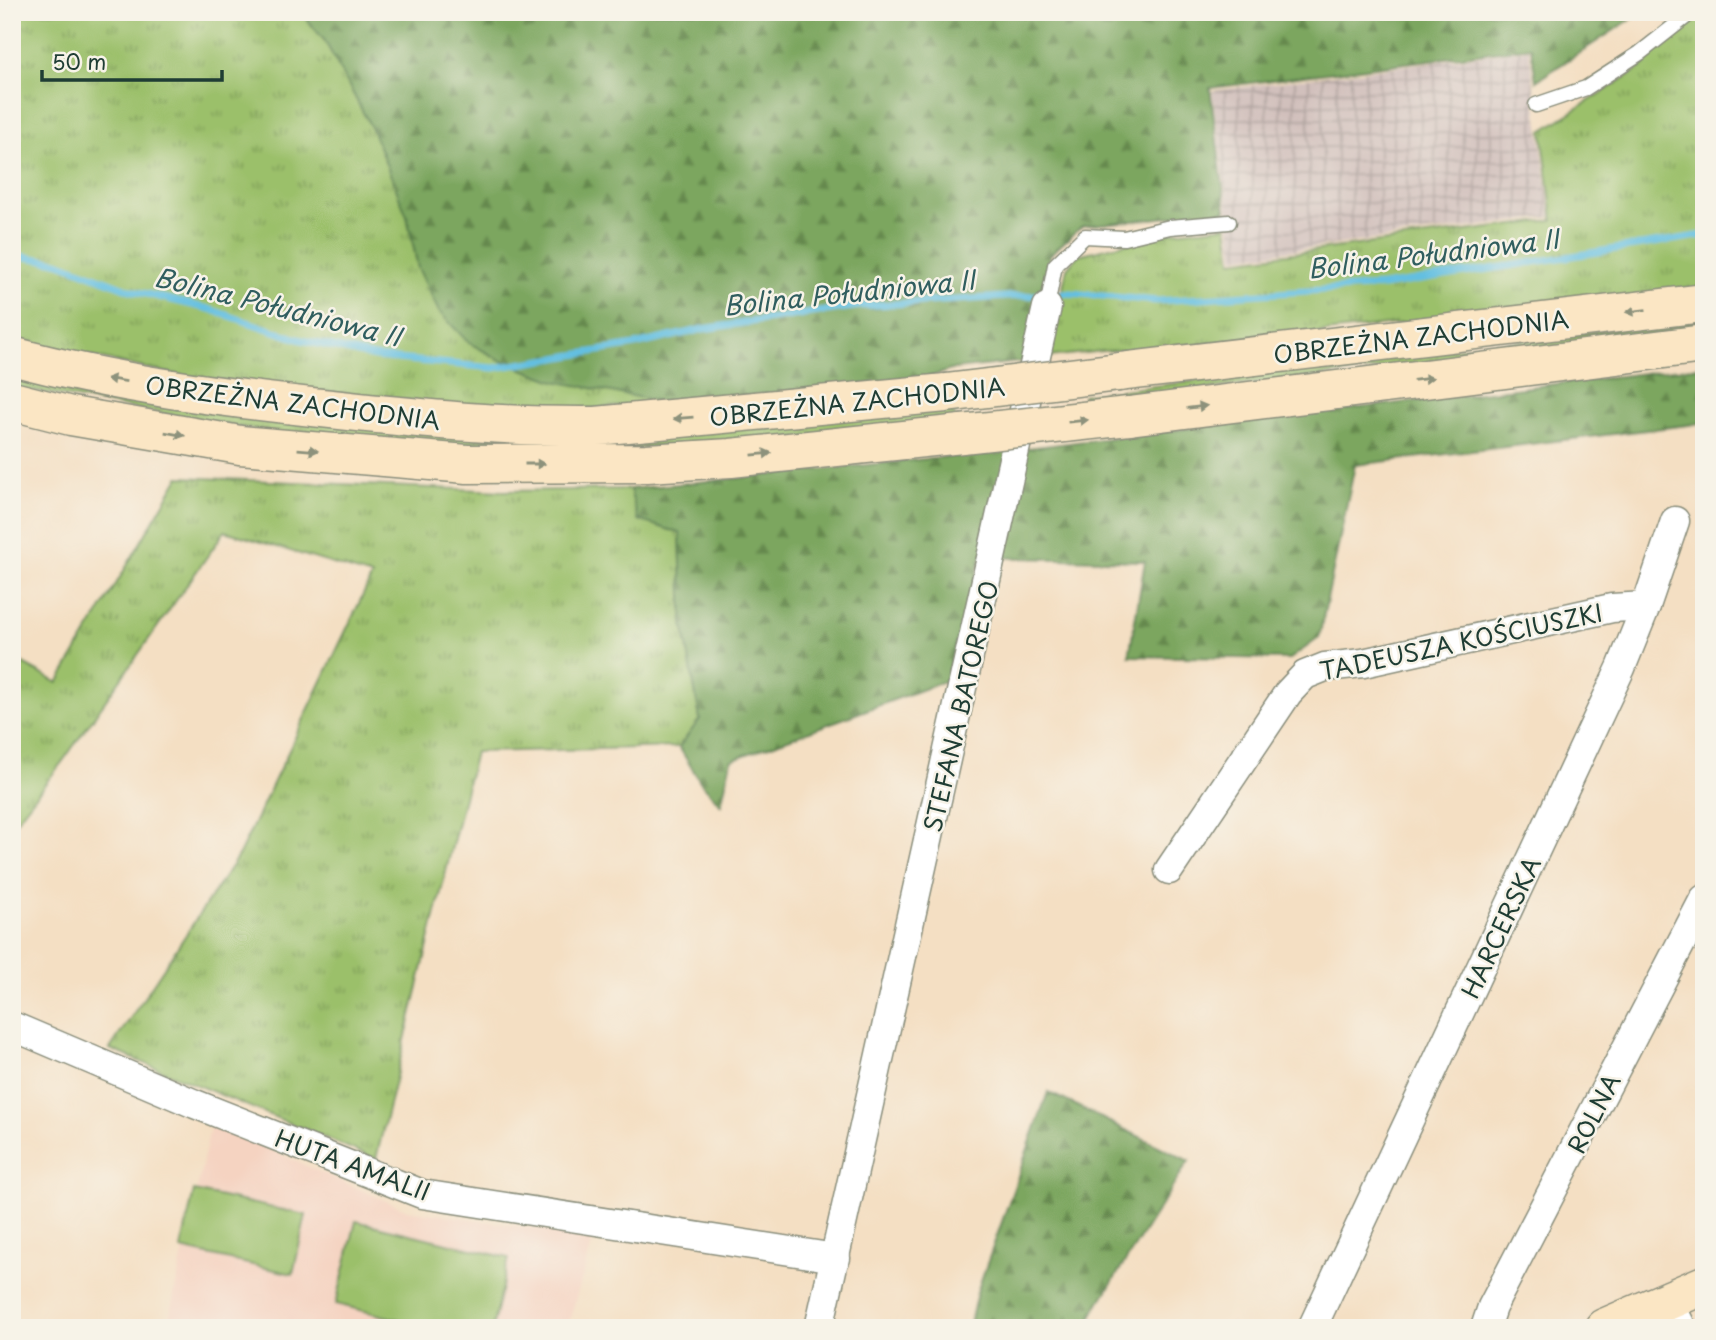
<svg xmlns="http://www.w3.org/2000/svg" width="1716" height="1340" viewBox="0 0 1716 1340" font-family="'Playpen Sans',sans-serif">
<defs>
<pattern id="industrial-grid" width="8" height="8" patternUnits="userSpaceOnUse" patternTransform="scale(1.75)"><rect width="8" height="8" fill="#d1c0bc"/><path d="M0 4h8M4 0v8" fill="none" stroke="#a99d9a"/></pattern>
<pattern id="grass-tufts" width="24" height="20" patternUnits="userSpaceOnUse" patternTransform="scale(1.75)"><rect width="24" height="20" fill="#9bc06a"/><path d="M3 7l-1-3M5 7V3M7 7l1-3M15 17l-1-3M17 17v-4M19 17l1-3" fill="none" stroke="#7e9d58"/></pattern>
<pattern id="forest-firs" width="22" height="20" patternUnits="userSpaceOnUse" patternTransform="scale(1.75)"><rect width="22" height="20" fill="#7ca65e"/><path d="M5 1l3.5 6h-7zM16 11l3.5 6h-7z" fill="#65884e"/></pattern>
</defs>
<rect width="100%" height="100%" fill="#f7f3e8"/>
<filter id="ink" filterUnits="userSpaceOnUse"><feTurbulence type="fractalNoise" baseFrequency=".0143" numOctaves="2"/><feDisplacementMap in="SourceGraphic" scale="14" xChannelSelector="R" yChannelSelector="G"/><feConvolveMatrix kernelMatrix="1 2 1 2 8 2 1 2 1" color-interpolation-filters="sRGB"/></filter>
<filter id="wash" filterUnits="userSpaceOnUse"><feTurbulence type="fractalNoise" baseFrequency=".00686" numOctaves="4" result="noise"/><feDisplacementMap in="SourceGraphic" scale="28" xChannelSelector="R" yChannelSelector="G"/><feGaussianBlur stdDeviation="1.57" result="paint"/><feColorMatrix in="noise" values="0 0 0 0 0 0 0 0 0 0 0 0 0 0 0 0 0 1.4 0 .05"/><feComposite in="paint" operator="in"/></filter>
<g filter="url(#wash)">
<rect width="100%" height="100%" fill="#f4dfc3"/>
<!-- built -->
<path fill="#f5d3c1" d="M 211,1124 L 407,1210 L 594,1237 L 567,1328 L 167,1328 Z"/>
<!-- industrial -->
<path fill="url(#industrial-grid)" d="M 1529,49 L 1551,217 L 1234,258 L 1212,91 Z"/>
<!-- grass -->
<g fill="url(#grass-tufts)" stroke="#5d7e4f" stroke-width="2">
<path d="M 12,12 L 301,12 L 325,41 L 372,129 L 407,216 L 418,268 L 506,363 L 555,381 L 668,403 L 585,409 L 486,409 L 183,376 L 12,340 Z"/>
<path d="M 1702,12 L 1704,12 L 1704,289 L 1184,348 L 1103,351 L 1048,357 L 1067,268 L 1078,255 L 1172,232 L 1227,226 L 1232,261 L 1553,220 L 1542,131 L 1642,67 L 1671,35 Z"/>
<path d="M 1704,318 L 1704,332 L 1083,403 L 1083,395 Z"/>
<path d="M 12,373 L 237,415 L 951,407 L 956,419 L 779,440 L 539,453 L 296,437 L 12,387 Z"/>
<path d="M 179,477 L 503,491 L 630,489 L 638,520 L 680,533 L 683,623 L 700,719 L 679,747 L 475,752 L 376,1159 L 110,1049 L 240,853 L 372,576 L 225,531 L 63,761 L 12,826 L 12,658 L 58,683 Z"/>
</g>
<!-- forest -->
<g fill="url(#forest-firs)" stroke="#4e7249" stroke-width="2">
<path d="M 301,12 L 1642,12 L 1536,81 L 1531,47 L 1210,88 L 1226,211 L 1082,226 L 1050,255 L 1029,361 L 954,369 L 923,379 L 668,403 L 555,381 L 506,363 L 469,343 L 439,312 L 418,268 L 407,216 L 372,129 L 325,41 Z"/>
<path d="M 1704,366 L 1704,423 L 1355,465 L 1319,638 L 1290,659 L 1129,656 L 1145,561 L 981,557 L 945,681 L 731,760 L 721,805 L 701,783 L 679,747 L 700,719 L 683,623 L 680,533 L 638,520 L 630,489 L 1003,451 Z"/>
<path d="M 1048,1092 L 1189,1161 L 1092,1314 L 1089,1328 L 969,1328 L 977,1292 Z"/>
</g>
<!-- pitch -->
<g fill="#9bc06a" stroke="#5d7e4f" stroke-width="2">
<path d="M 194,1191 L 306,1215 L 293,1274 L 181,1249 Z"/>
<path d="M 356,1221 L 509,1258 L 492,1328 L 433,1328 L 336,1304 Z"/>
</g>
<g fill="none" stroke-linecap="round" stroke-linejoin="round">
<!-- stream -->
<path stroke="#63bfe1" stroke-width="7" d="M 12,255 L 58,262 L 130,290 L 209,309 L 298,339 L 375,357 L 494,368 L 635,345 L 703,329 L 860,306 L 1071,293 L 1157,301 L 1383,286 L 1704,235"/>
</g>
</g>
<g filter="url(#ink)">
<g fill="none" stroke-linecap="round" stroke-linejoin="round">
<!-- lane casing -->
<g stroke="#8a8e7c" stroke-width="17">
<g id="lane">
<path d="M 1536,105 L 1586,88 L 1640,53 L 1692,12"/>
<path d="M 1047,307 L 1055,265 L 1085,236 L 1124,238 L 1170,227 L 1229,222"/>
</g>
</g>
<!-- street casing -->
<g stroke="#8a8e7c" stroke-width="31">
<g id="street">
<path d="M 1169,870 L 1288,693 L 1305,675 L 1325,667 L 1363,663 L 1612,608 L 1646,606"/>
<path d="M 12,1026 L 195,1104 L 422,1194 L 836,1258"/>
<path d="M 1673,1298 L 1676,1316 L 1682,1328"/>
<path d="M 819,1328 L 1047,307"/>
<path d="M 1312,1328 L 1621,668 L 1646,606 L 1675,521"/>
<path d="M 1485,1328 L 1492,1307 L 1704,899"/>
</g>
</g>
<!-- secondary casing -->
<g stroke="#8a8e7c" stroke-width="41">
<g id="secondary">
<path d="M 12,356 C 117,384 224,398 331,409 C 422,419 505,427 596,426 L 946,393"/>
<path d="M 1119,372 L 1704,303"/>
<path d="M 12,401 L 71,416 L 240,445 L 467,464 L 647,463 L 731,458 L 962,434"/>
<path d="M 1129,416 L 1704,344"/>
<path d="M 1604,1328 L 1704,1285"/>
</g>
</g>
<!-- lane -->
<use href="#lane" stroke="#fff" stroke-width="14"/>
<!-- street -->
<use href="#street" stroke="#fff" stroke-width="28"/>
<!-- secondary -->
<use href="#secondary" stroke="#fbe6c4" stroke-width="38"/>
<!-- secondary-bridge casing -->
<g stroke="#8a8e7c" stroke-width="41" stroke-linecap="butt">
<g id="secondary-bridge">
<path d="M 946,393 L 1119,372"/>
<path d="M 962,434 L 1129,416"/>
</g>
</g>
<!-- secondary-bridge -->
<use href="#secondary-bridge" stroke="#fbe6c4" stroke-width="38"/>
</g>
<!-- one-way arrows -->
<defs><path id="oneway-solid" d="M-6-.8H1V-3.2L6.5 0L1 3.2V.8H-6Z" transform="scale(1.75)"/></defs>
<g fill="#8d927c">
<use href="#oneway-solid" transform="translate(1636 311) rotate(173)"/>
<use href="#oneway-solid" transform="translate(1423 379) rotate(-7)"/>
<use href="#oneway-solid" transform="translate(116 380) rotate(-171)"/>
<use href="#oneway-solid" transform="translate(1197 407) rotate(-7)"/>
<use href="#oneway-solid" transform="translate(683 418) rotate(175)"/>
<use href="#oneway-solid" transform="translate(1078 421) rotate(-6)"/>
<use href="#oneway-solid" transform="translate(175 434) rotate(10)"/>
<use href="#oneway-solid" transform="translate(308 450) rotate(5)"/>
<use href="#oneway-solid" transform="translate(762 454) rotate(-6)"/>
<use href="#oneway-solid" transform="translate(535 464)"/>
</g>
</g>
<g text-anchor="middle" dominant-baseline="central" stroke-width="5" stroke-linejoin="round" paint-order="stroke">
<!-- street labels -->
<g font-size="24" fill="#1f3d34" stroke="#f7f3e8">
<text transform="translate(1421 336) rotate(-7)">OBRZEŻNA ZACHODNIA</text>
<text transform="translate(857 401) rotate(-6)">OBRZEŻNA ZACHODNIA</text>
<text transform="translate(293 402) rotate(7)">OBRZEŻNA ZACHODNIA</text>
<text transform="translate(1461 641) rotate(-12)">TADEUSZA KOŚCIUSZKI</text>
<text transform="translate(960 706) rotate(-77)">STEFANA BATOREGO</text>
<text transform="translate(1500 927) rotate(-65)">HARCERSKA</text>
<text transform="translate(1593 1113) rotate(-63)">ROLNA</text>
<text transform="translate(353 1164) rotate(20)">HUTA AMALII</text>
</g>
<!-- water labels -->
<g font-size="26" font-style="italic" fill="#305e5f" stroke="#f7f3e8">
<text transform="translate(1433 253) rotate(-7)">Bolina Południowa II</text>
<text transform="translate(849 292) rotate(-6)">Bolina Południowa II</text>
<text transform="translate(278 306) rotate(14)">Bolina Południowa II</text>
</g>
</g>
<!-- margin -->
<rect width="1716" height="1340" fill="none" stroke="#f7f3e8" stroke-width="42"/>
<!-- scale -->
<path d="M42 70v10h180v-10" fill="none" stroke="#1f3d34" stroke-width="3.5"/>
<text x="52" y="70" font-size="21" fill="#1f3d34" stroke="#f7f3e8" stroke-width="5" paint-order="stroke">50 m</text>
</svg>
